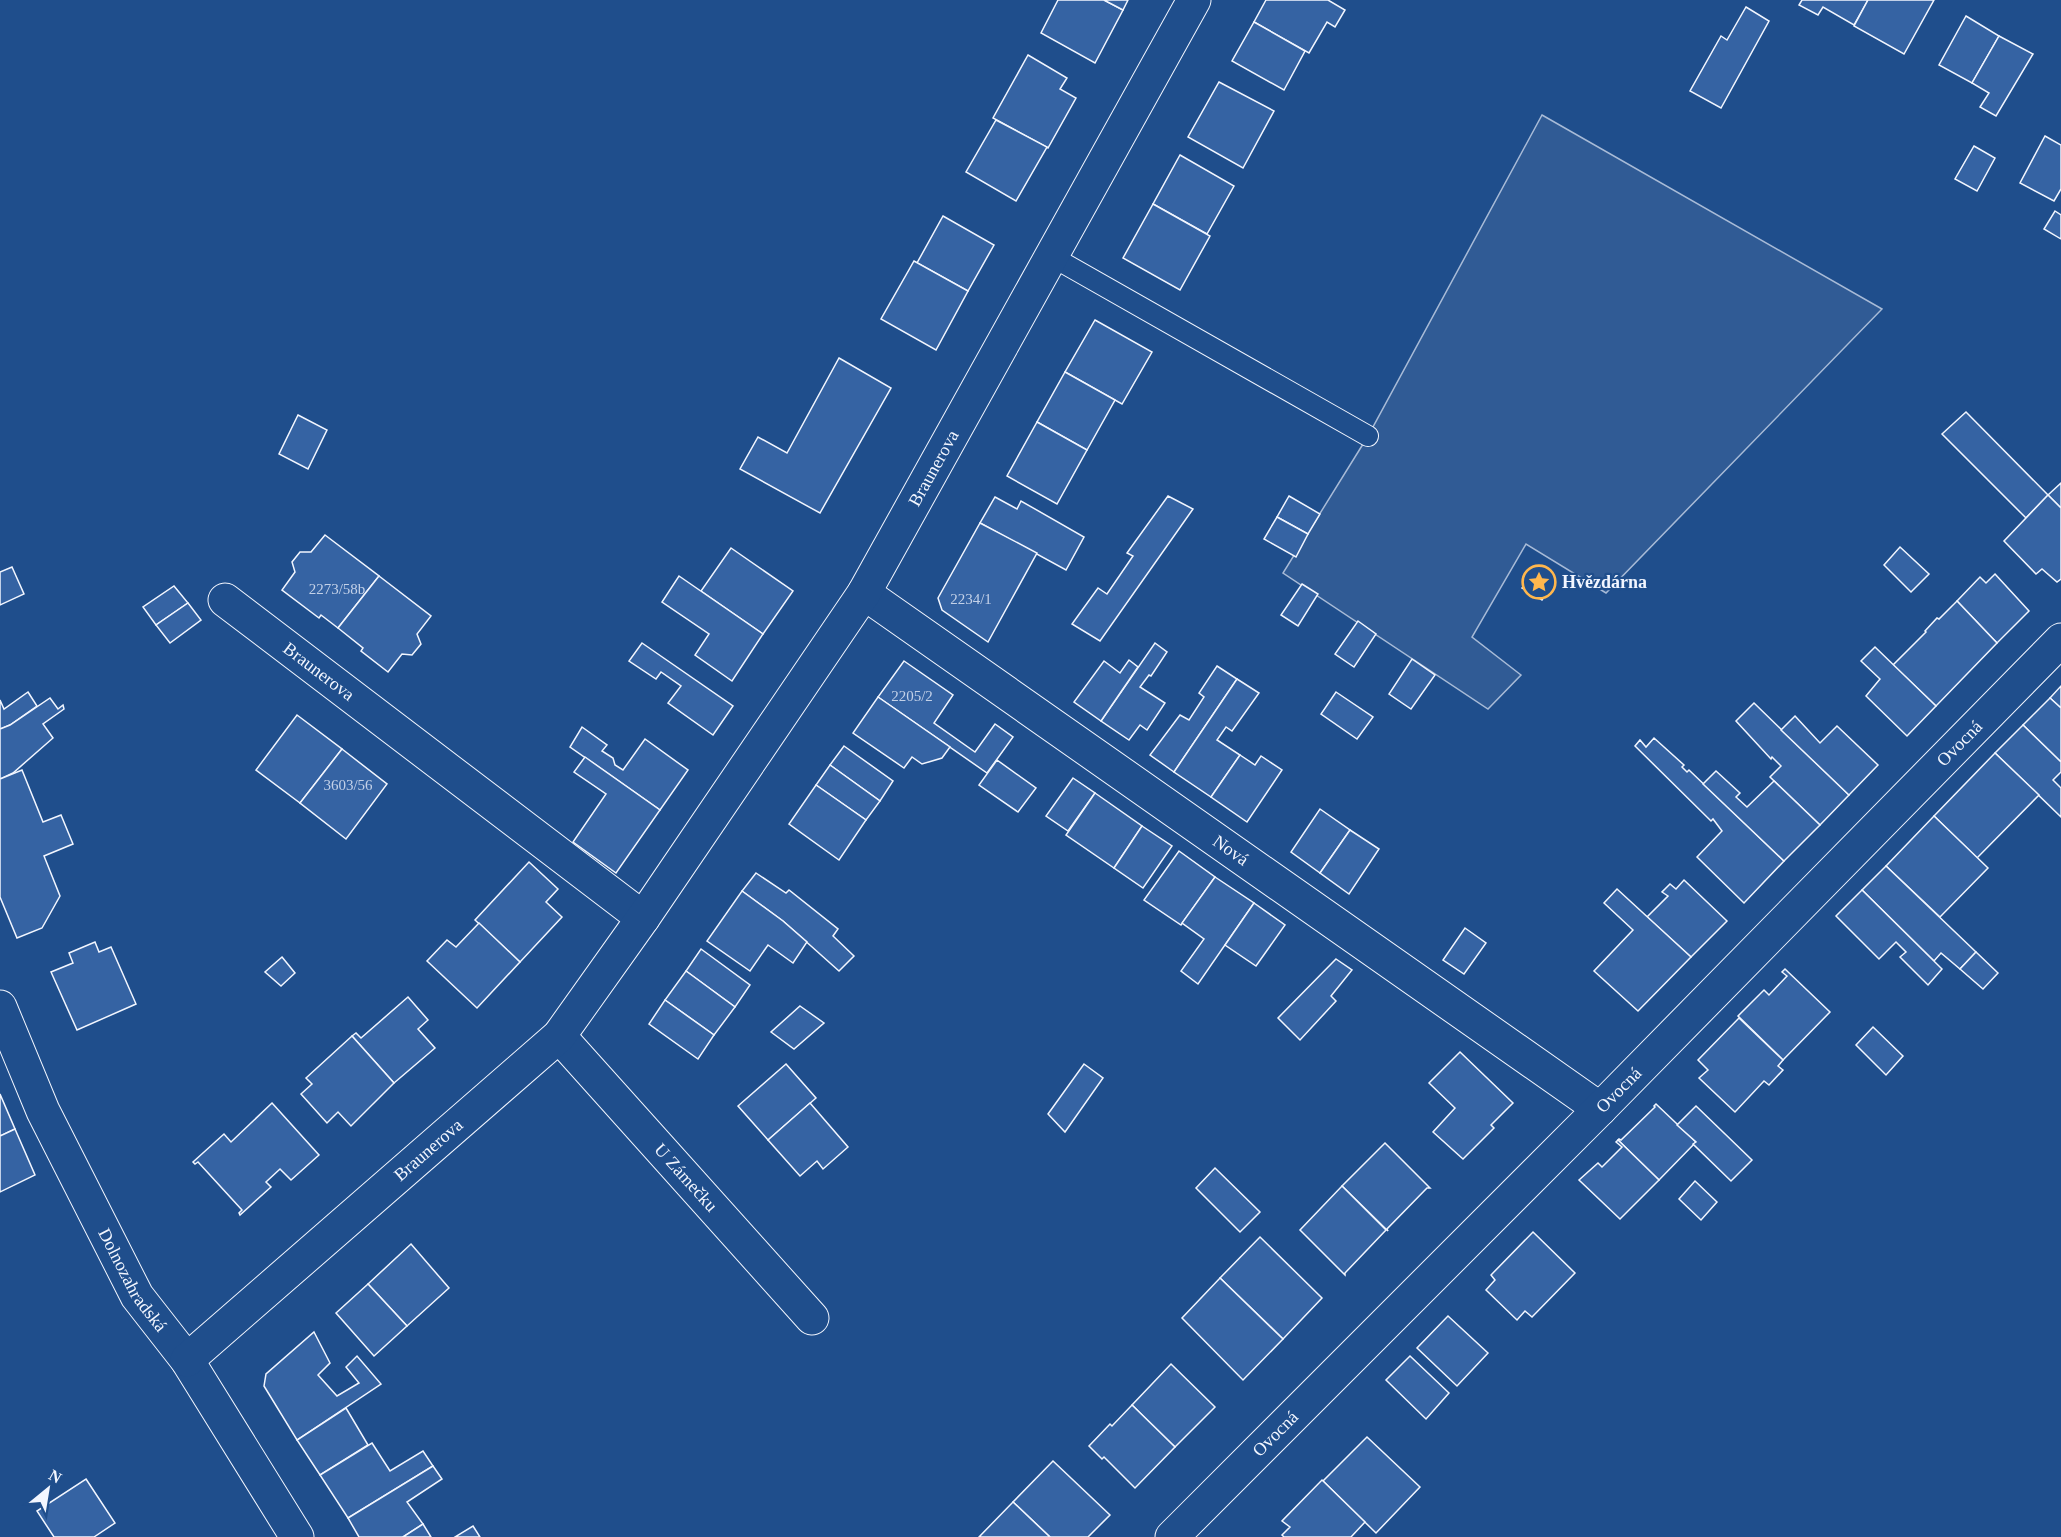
<svg xmlns="http://www.w3.org/2000/svg" width="2061" height="1537" viewBox="0 0 2061 1537" font-family="Georgia,serif">
<rect width="100%" height="100%" fill="#1f4e8c"/>
<!-- built -->
<path fill="#305b95" stroke="#a8bbd7" stroke-width="1.5" d="M 1542,115 L 1882,309 L 1606,593 L 1526,544 L 1472,637 L 1521,675 L 1488,709 L 1283,573 L 1368,436 Z"/>
<!-- building -->
<g fill="#3563a3" stroke="#f2f6ff" stroke-width="1.5">
<path d="M 1058,0 L 1104,0 L 1123,10 L 1095,63 L 1041,33 Z"/>
<path d="M 1104,0 L 1128,0 L 1123,10 Z"/>
<path d="M 1266,0 L 1328,0 L 1345,10 L 1335,27 L 1327,22 L 1309,53 L 1254,22 Z"/>
<path d="M 1802,0 L 1868,0 L 1854,25 L 1823,7 L 1818,15 L 1799,5 Z"/>
<path d="M 1868,0 L 1934,0 L 1904,54 L 1854,26 Z"/>
<path d="M 1746,7 L 1769,21 L 1721,108 L 1690,91 L 1721,36 L 1727,40 Z"/>
<path d="M 1966,16 L 1999,36 L 1972,83 L 1939,65 Z"/>
<path d="M 1254,22 L 1305,51 L 1284,90 L 1232,61 Z"/>
<path d="M 1999,36 L 2033,54 L 1996,116 L 1980,107 L 1989,93 L 1972,83 Z"/>
<path d="M 1028,55 L 1067,78 L 1060,89 L 1076,98 L 1048,148 L 993,118 Z"/>
<path d="M 1219,82 L 1274,111 L 1243,168 L 1188,137 Z"/>
<path d="M 996,120 L 1047,147 L 1016,201 L 966,172 Z"/>
<path d="M 2045,136 L 2061,145 L 2061,189 L 2054,201 L 2020,183 Z"/>
<path d="M 1974,146 L 1995,158 L 1977,191 L 1955,179 Z"/>
<path d="M 1180,155 L 1234,186 L 1207,234 L 1153,204 Z"/>
<path d="M 1153,204 L 1210,236 L 1180,290 L 1123,258 Z"/>
<path d="M 2055,211 L 2061,215 L 2061,239 L 2044,229 Z"/>
<path d="M 943,216 L 994,245 L 968,291 L 917,263 Z"/>
<path d="M 914,261 L 968,291 L 936,350 L 881,319 Z"/>
<path d="M 1095,320 L 1152,352 L 1122,404 L 1065,372 Z"/>
<path d="M 839,358 L 891,388 L 820,513 L 740,469 L 758,437 L 787,453 Z"/>
<path d="M 1065,372 L 1115,400 L 1087,450 L 1037,422 Z"/>
<path d="M 1966,412 L 2048,495 L 2026,518 L 1942,434 Z"/>
<path d="M 298,415 L 327,430 L 308,469 L 279,454 Z"/>
<path d="M 1037,422 L 1087,450 L 1057,504 L 1007,476 Z"/>
<path d="M 2061,483 L 2061,508 L 2048,495 Z"/>
<path d="M 2048,495 L 2061,508 L 2061,579 L 2057,582 L 2042,569 L 2036,574 L 2004,541 Z"/>
<path d="M 1168,496 L 1193,509 L 1100,641 L 1072,624 L 1098,588 L 1107,594 L 1133,556 L 1127,553 Z"/>
<path d="M 1289,496 L 1320,514 L 1308,534 L 1277,517 Z"/>
<path d="M 995,497 L 1017,509 L 1021,501 L 1084,537 L 1066,570 L 980,523 Z"/>
<path d="M 1277,517 L 1308,534 L 1296,557 L 1264,539 Z"/>
<path d="M 980,523 L 1037,553 L 988,642 L 942,610 L 938,598 Z"/>
<path d="M 325,535 L 379,576 L 338,628 L 321,615 L 319,618 L 282,590 L 295,572 L 292,562 L 300,552 L 311,552 Z"/>
<path d="M 1900,547 L 1929,574 L 1911,592 L 1884,565 Z"/>
<path d="M 731,548 L 793,591 L 763,634 L 701,591 Z"/>
<path d="M 12,567 L 24,594 L 0,605 L 0,572 Z"/>
<path d="M 1536,568 L 1555,581 L 1542,600 L 1522,588 Z"/>
<path d="M 1995,574 L 2029,611 L 1997,643 L 1957,601 L 1980,577 L 1986,583 Z"/>
<path d="M 379,576 L 431,616 L 417,634 L 421,644 L 412,655 L 402,654 L 388,672 L 361,651 L 363,648 L 338,628 Z"/>
<path d="M 679,576 L 763,634 L 732,681 L 695,655 L 709,634 L 662,602 Z"/>
<path d="M 1302,584 L 1318,594 L 1298,626 L 1281,615 Z"/>
<path d="M 174,586 L 188,603 L 156,625 L 143,607 Z"/>
<path d="M 1957,601 L 1997,643 L 1936,706 L 1893,665 L 1926,632 L 1925,631 L 1937,618 L 1939,619 Z"/>
<path d="M 188,603 L 201,620 L 170,643 L 156,625 Z"/>
<path d="M 1358,621 L 1376,634 L 1354,667 L 1335,654 Z"/>
<path d="M 642,643 L 733,706 L 713,735 L 668,703 L 681,686 L 661,672 L 656,679 L 629,661 Z"/>
<path d="M 1155,643 L 1167,652 L 1151,676 L 1149,675 L 1140,687 L 1165,703 L 1147,730 L 1140,725 L 1129,740 L 1101,721 Z"/>
<path d="M 1875,647 L 1936,706 L 1907,736 L 1866,696 L 1880,679 L 1861,661 Z"/>
<path d="M 1412,659 L 1435,675 L 1411,709 L 1389,694 Z"/>
<path d="M 1129,660 L 1138,667 L 1101,721 L 1074,702 L 1104,661 L 1120,673 Z"/>
<path d="M 904,661 L 953,695 L 934,723 L 975,752 L 995,724 L 1013,737 L 987,773 L 878,697 Z"/>
<path d="M 1217,666 L 1237,679 L 1174,772 L 1150,755 L 1180,715 L 1189,720 L 1204,697 L 1199,693 Z"/>
<path d="M 1237,679 L 1259,693 L 1232,731 L 1226,727 L 1217,740 L 1240,755 L 1211,797 L 1174,772 Z"/>
<path d="M 2061,686 L 2061,708 L 2050,698 Z"/>
<path d="M 28,692 L 37,706 L 10,725 L 0,729 L 0,700 L 4,709 Z"/>
<path d="M 1336,692 L 1373,717 L 1357,739 L 1321,714 Z"/>
<path d="M 878,697 L 950,747 L 942,758 L 922,764 L 912,757 L 904,768 L 853,733 Z"/>
<path d="M 50,698 L 58,709 L 63,705 L 64,709 L 43,724 L 53,738 L 13,773 L 0,779 L 0,729 L 10,725 Z"/>
<path d="M 2050,698 L 2061,708 L 2061,762 L 2023,725 Z"/>
<path d="M 1754,703 L 1849,795 L 1820,825 L 1770,777 L 1781,766 L 1772,757 L 1771,759 L 1736,721 Z"/>
<path d="M 297,715 L 342,749 L 300,803 L 256,770 Z"/>
<path d="M 1795,716 L 1820,743 L 1837,726 L 1878,765 L 1849,795 L 1781,730 Z"/>
<path d="M 2023,725 L 2061,762 L 2061,772 L 2053,780 L 2061,788 L 2061,817 L 1995,753 Z"/>
<path d="M 582,727 L 607,745 L 602,751 L 613,758 L 615,765 L 623,770 L 645,739 L 688,770 L 660,810 L 570,747 Z"/>
<path d="M 1654,738 L 1684,765 L 1682,767 L 1687,772 L 1689,770 L 1784,861 L 1744,903 L 1697,857 L 1722,831 L 1713,819 L 1711,821 L 1635,746 L 1640,740 L 1646,747 Z"/>
<path d="M 844,746 L 893,781 L 880,801 L 830,765 Z"/>
<path d="M 342,749 L 387,784 L 346,839 L 300,803 Z"/>
<path d="M 1995,753 L 2039,795 L 1977,858 L 1934,816 Z"/>
<path d="M 1240,755 L 1255,765 L 1261,756 L 1282,770 L 1247,822 L 1211,797 Z"/>
<path d="M 585,757 L 660,810 L 616,873 L 573,842 L 606,794 L 574,772 Z"/>
<path d="M 997,760 L 1036,788 L 1018,812 L 979,785 Z"/>
<path d="M 830,765 L 880,801 L 866,820 L 816,785 Z"/>
<path d="M 22,770 L 43,822 L 61,815 L 73,844 L 44,856 L 60,896 L 42,928 L 17,938 L 0,897 L 0,779 Z"/>
<path d="M 1716,771 L 1740,793 L 1736,797 L 1747,807 L 1774,781 L 1820,825 L 1784,861 L 1703,784 Z"/>
<path d="M 1073,778 L 1095,793 L 1068,831 L 1046,816 Z"/>
<path d="M 816,785 L 866,820 L 839,860 L 789,824 Z"/>
<path d="M 1095,793 L 1142,826 L 1114,868 L 1066,835 Z"/>
<path d="M 1320,809 L 1350,830 L 1320,873 L 1291,852 Z"/>
<path d="M 1934,816 L 1988,868 L 1940,917 L 1886,866 Z"/>
<path d="M 1142,826 L 1172,846 L 1143,888 L 1114,868 Z"/>
<path d="M 1350,830 L 1379,849 L 1349,894 L 1320,873 Z"/>
<path d="M 1179,851 L 1215,877 L 1181,925 L 1144,900 Z"/>
<path d="M 529,862 L 558,889 L 546,902 L 562,917 L 520,962 L 475,920 Z"/>
<path d="M 1886,866 L 1976,952 L 1960,969 L 1941,953 L 1934,961 L 1862,890 Z"/>
<path d="M 756,873 L 786,893 L 789,890 L 838,929 L 833,936 L 854,956 L 839,971 L 783,921 L 742,891 Z"/>
<path d="M 1215,877 L 1254,903 L 1198,984 L 1181,971 L 1204,939 L 1182,923 Z"/>
<path d="M 1684,880 L 1727,921 L 1691,957 L 1647,917 L 1668,896 L 1662,892 L 1670,884 L 1676,889 Z"/>
<path d="M 1617,889 L 1691,957 L 1638,1011 L 1594,971 L 1633,930 L 1604,903 Z"/>
<path d="M 1862,890 L 1942,969 L 1928,985 L 1900,957 L 1906,952 L 1896,942 L 1879,959 L 1836,916 Z"/>
<path d="M 742,891 L 783,921 L 807,942 L 793,963 L 768,945 L 750,971 L 707,941 Z"/>
<path d="M 1254,903 L 1285,925 L 1256,966 L 1225,945 Z"/>
<path d="M 479,923 L 520,962 L 477,1008 L 427,961 L 447,940 L 456,947 Z"/>
<path d="M 1465,928 L 1486,943 L 1464,974 L 1443,960 Z"/>
<path d="M 95,942 L 99,952 L 111,947 L 136,1004 L 77,1030 L 51,972 L 73,963 L 69,953 Z"/>
<path d="M 701,949 L 750,985 L 735,1007 L 686,971 Z"/>
<path d="M 1976,952 L 1998,973 L 1983,989 L 1960,969 Z"/>
<path d="M 282,957 L 295,973 L 281,986 L 265,972 Z"/>
<path d="M 1336,959 L 1352,970 L 1331,996 L 1336,1001 L 1300,1040 L 1278,1018 Z"/>
<path d="M 1785,969 L 1830,1012 L 1783,1060 L 1738,1016 L 1764,990 L 1769,995 L 1787,976 L 1782,972 Z"/>
<path d="M 686,971 L 735,1007 L 714,1035 L 665,1000 Z"/>
<path d="M 408,997 L 428,1020 L 418,1029 L 435,1048 L 394,1083 L 352,1036 L 356,1033 L 361,1038 Z"/>
<path d="M 665,1000 L 714,1035 L 698,1059 L 649,1024 Z"/>
<path d="M 800,1006 L 824,1023 L 794,1049 L 771,1032 Z"/>
<path d="M 1739,1018 L 1783,1060 L 1778,1066 L 1783,1070 L 1769,1085 L 1764,1081 L 1735,1112 L 1699,1078 L 1708,1070 L 1698,1060 Z"/>
<path d="M 1873,1027 L 1903,1056 L 1886,1075 L 1856,1045 Z"/>
<path d="M 352,1036 L 394,1083 L 351,1126 L 338,1112 L 327,1123 L 301,1094 L 312,1084 L 306,1078 Z"/>
<path d="M 1460,1052 L 1513,1103 L 1491,1125 L 1494,1128 L 1463,1159 L 1433,1132 L 1455,1108 L 1429,1083 Z"/>
<path d="M 786,1064 L 816,1098 L 768,1140 L 738,1106 Z"/>
<path d="M 1084,1064 L 1103,1078 L 1065,1132 L 1048,1114 Z"/>
<path d="M 0,1094 L 15,1129 L 0,1136 Z"/>
<path d="M 272,1103 L 319,1155 L 291,1180 L 280,1169 L 266,1182 L 271,1187 L 240,1215 L 239,1213 L 242,1210 L 198,1162 L 195,1164 L 193,1162 L 224,1134 L 231,1142 Z"/>
<path d="M 810,1103 L 848,1147 L 823,1169 L 817,1161 L 800,1176 L 768,1140 Z"/>
<path d="M 1656,1104 L 1696,1142 L 1659,1180 L 1618,1140 L 1619,1139 L 1621,1140 L 1655,1107 L 1654,1106 Z"/>
<path d="M 1696,1106 L 1752,1160 L 1731,1181 L 1693,1144 L 1696,1142 L 1677,1125 Z"/>
<path d="M 15,1129 L 35,1175 L 0,1192 L 0,1136 Z"/>
<path d="M 1618,1140 L 1659,1180 L 1620,1219 L 1579,1180 L 1598,1163 L 1602,1167 L 1622,1147 L 1616,1142 Z"/>
<path d="M 1385,1143 L 1430,1188 L 1427,1188 L 1387,1229 L 1388,1231 L 1342,1186 Z"/>
<path d="M 1215,1168 L 1260,1212 L 1240,1232 L 1196,1188 Z"/>
<path d="M 1695,1181 L 1717,1202 L 1701,1220 L 1679,1199 Z"/>
<path d="M 1342,1186 L 1386,1230 L 1345,1273 L 1345,1275 L 1300,1230 Z"/>
<path d="M 1533,1232 L 1575,1273 L 1532,1317 L 1525,1311 L 1517,1320 L 1486,1290 L 1495,1280 L 1491,1275 Z"/>
<path d="M 1260,1237 L 1322,1298 L 1283,1339 L 1220,1278 Z"/>
<path d="M 411,1244 L 449,1288 L 407,1326 L 368,1284 Z"/>
<path d="M 1220,1278 L 1283,1339 L 1243,1380 L 1182,1318 Z"/>
<path d="M 368,1284 L 407,1326 L 374,1356 L 336,1313 Z"/>
<path d="M 1448,1316 L 1488,1353 L 1457,1386 L 1417,1348 Z"/>
<path d="M 314,1332 L 330,1363 L 318,1375 L 337,1396 L 359,1383 L 346,1367 L 357,1356 L 381,1384 L 297,1440 L 264,1386 L 266,1374 Z"/>
<path d="M 1410,1356 L 1449,1393 L 1426,1419 L 1386,1380 Z"/>
<path d="M 1171,1364 L 1215,1407 L 1175,1447 L 1132,1405 Z"/>
<path d="M 1132,1405 L 1175,1447 L 1135,1488 L 1104,1457 L 1102,1459 L 1089,1446 L 1110,1424 L 1112,1426 Z"/>
<path d="M 346,1408 L 368,1445 L 320,1475 L 297,1440 Z"/>
<path d="M 1367,1437 L 1420,1487 L 1376,1533 L 1323,1481 Z"/>
<path d="M 372,1443 L 390,1471 L 423,1451 L 433,1466 L 348,1518 L 320,1475 Z"/>
<path d="M 1053,1461 L 1110,1515 L 1088,1537 L 1050,1537 L 1013,1502 Z"/>
<path d="M 433,1466 L 442,1479 L 407,1502 L 423,1524 L 403,1537 L 359,1537 L 348,1518 Z"/>
<path d="M 86,1479 L 115,1523 L 94,1537 L 54,1537 L 37,1511 Z"/>
<path d="M 1322,1480 L 1365,1522 L 1351,1537 L 1284,1537 L 1282,1535 L 1290,1527 L 1282,1521 Z"/>
<path d="M 1013,1502 L 1050,1537 L 979,1537 Z"/>
<path d="M 423,1524 L 431,1537 L 403,1537 Z"/>
<path d="M 473,1526 L 480,1537 L 455,1537 Z"/>
</g>
<g fill="none" stroke-linecap="round" stroke-linejoin="round">
<!-- service casing -->
<g stroke="#f2f6ff" stroke-width="22">
<path id="service" d="M 1051,256 L 1368,436"/>
</g>
<!-- minor casing -->
<g stroke="#f2f6ff" stroke-width="35">
<g id="minor">
<path id="s1" d="M 864,593 L 1600,1109"/>
<path id="s2" d="M 225,600 L 643,918"/>
<path id="s3" d="M 0,1007 L 43,1111 L 137,1296 L 187,1360 L 297,1537"/>
<path id="s4" d="M 559,1036 L 812,1318"/>
<path id="s5" d="M 187,1360 L 559,1036 L 643,918 L 864,593 L 1194,0"/>
<path id="s6" d="M 1172,1537 L 1600,1109 L 2061,640"/>
</g>
</g>
<!-- service -->
<use href="#service" stroke="#1f4e8c" stroke-width="20"/>
<!-- minor -->
<use href="#minor" stroke="#1f4e8c" stroke-width="33"/>
</g>
<!-- icons -->
<defs>
<g id="sight-ring" transform="scale(1.725)"><circle r="9.5" fill="#1f4e8c" stroke="#ffb74d" stroke-width="1.5"/><path d="M0-6L1.8-2.2L6-1.7L2.9 1.2L3.7 5.4L0 3.3L-3.7 5.4L-2.9 1.2L-6-1.7L-1.8-2.2Z" fill="#ffb74d"/></g>
</defs>
<g fill-rule="evenodd">
<use href="#sight-ring" x="1539" y="582"/>
</g>
<g text-anchor="middle" dominant-baseline="central" stroke-width="4.5" stroke-linejoin="round" paint-order="stroke">
<!-- number labels -->
<g font-size="15" fill="#c3d1e8">
<text x="337" y="589">2273/58b</text>
<text x="971" y="599">2234/1</text>
<text x="912" y="696">2205/2</text>
<text x="348" y="785">3603/56</text>
</g>
<!-- street labels -->
<g font-size="18" fill="#f2f6ff" stroke="#1f4e8c">
<text stroke="none"><textPath href="#s5" startOffset="1174">Braunerova</textPath></text>
<text stroke="none"><textPath href="#s2" startOffset="118">Braunerova</textPath></text>
<text stroke="none"><textPath href="#s6" startOffset="1118">Ovocná</textPath></text>
<text stroke="none"><textPath href="#s1" startOffset="448">Nová</textPath></text>
<text stroke="none"><textPath href="#s6" startOffset="632">Ovocná</textPath></text>
<text stroke="none"><textPath href="#s5" startOffset="320">Braunerova</textPath></text>
<text stroke="none"><textPath href="#s4" startOffset="190">U Zámečku</textPath></text>
<text stroke="none"><textPath href="#s3" startOffset="304">Dolnozahradská</textPath></text>
<text stroke="none"><textPath href="#s6" startOffset="146">Ovocná</textPath></text>
</g>
<!-- poi labels -->
<g font-size="18" font-weight="bold" fill="#f2f6ff" stroke="#1f4e8c" text-anchor="start">
<text x="1562" y="582">Hvězdárna</text>
</g>
</g>
<!-- north arrow -->
<g transform="translate(48 1489) rotate(30)" stroke="#1f4e8c" stroke-width="4.5" paint-order="stroke">
<path d="M0-4.5L10 22L0 15L-10 22Z" fill="#f2f6ff"/>
<text y="-9" font-size="16" font-weight="bold" text-anchor="middle" fill="#f2f6ff">N</text>
</g>
</svg>
